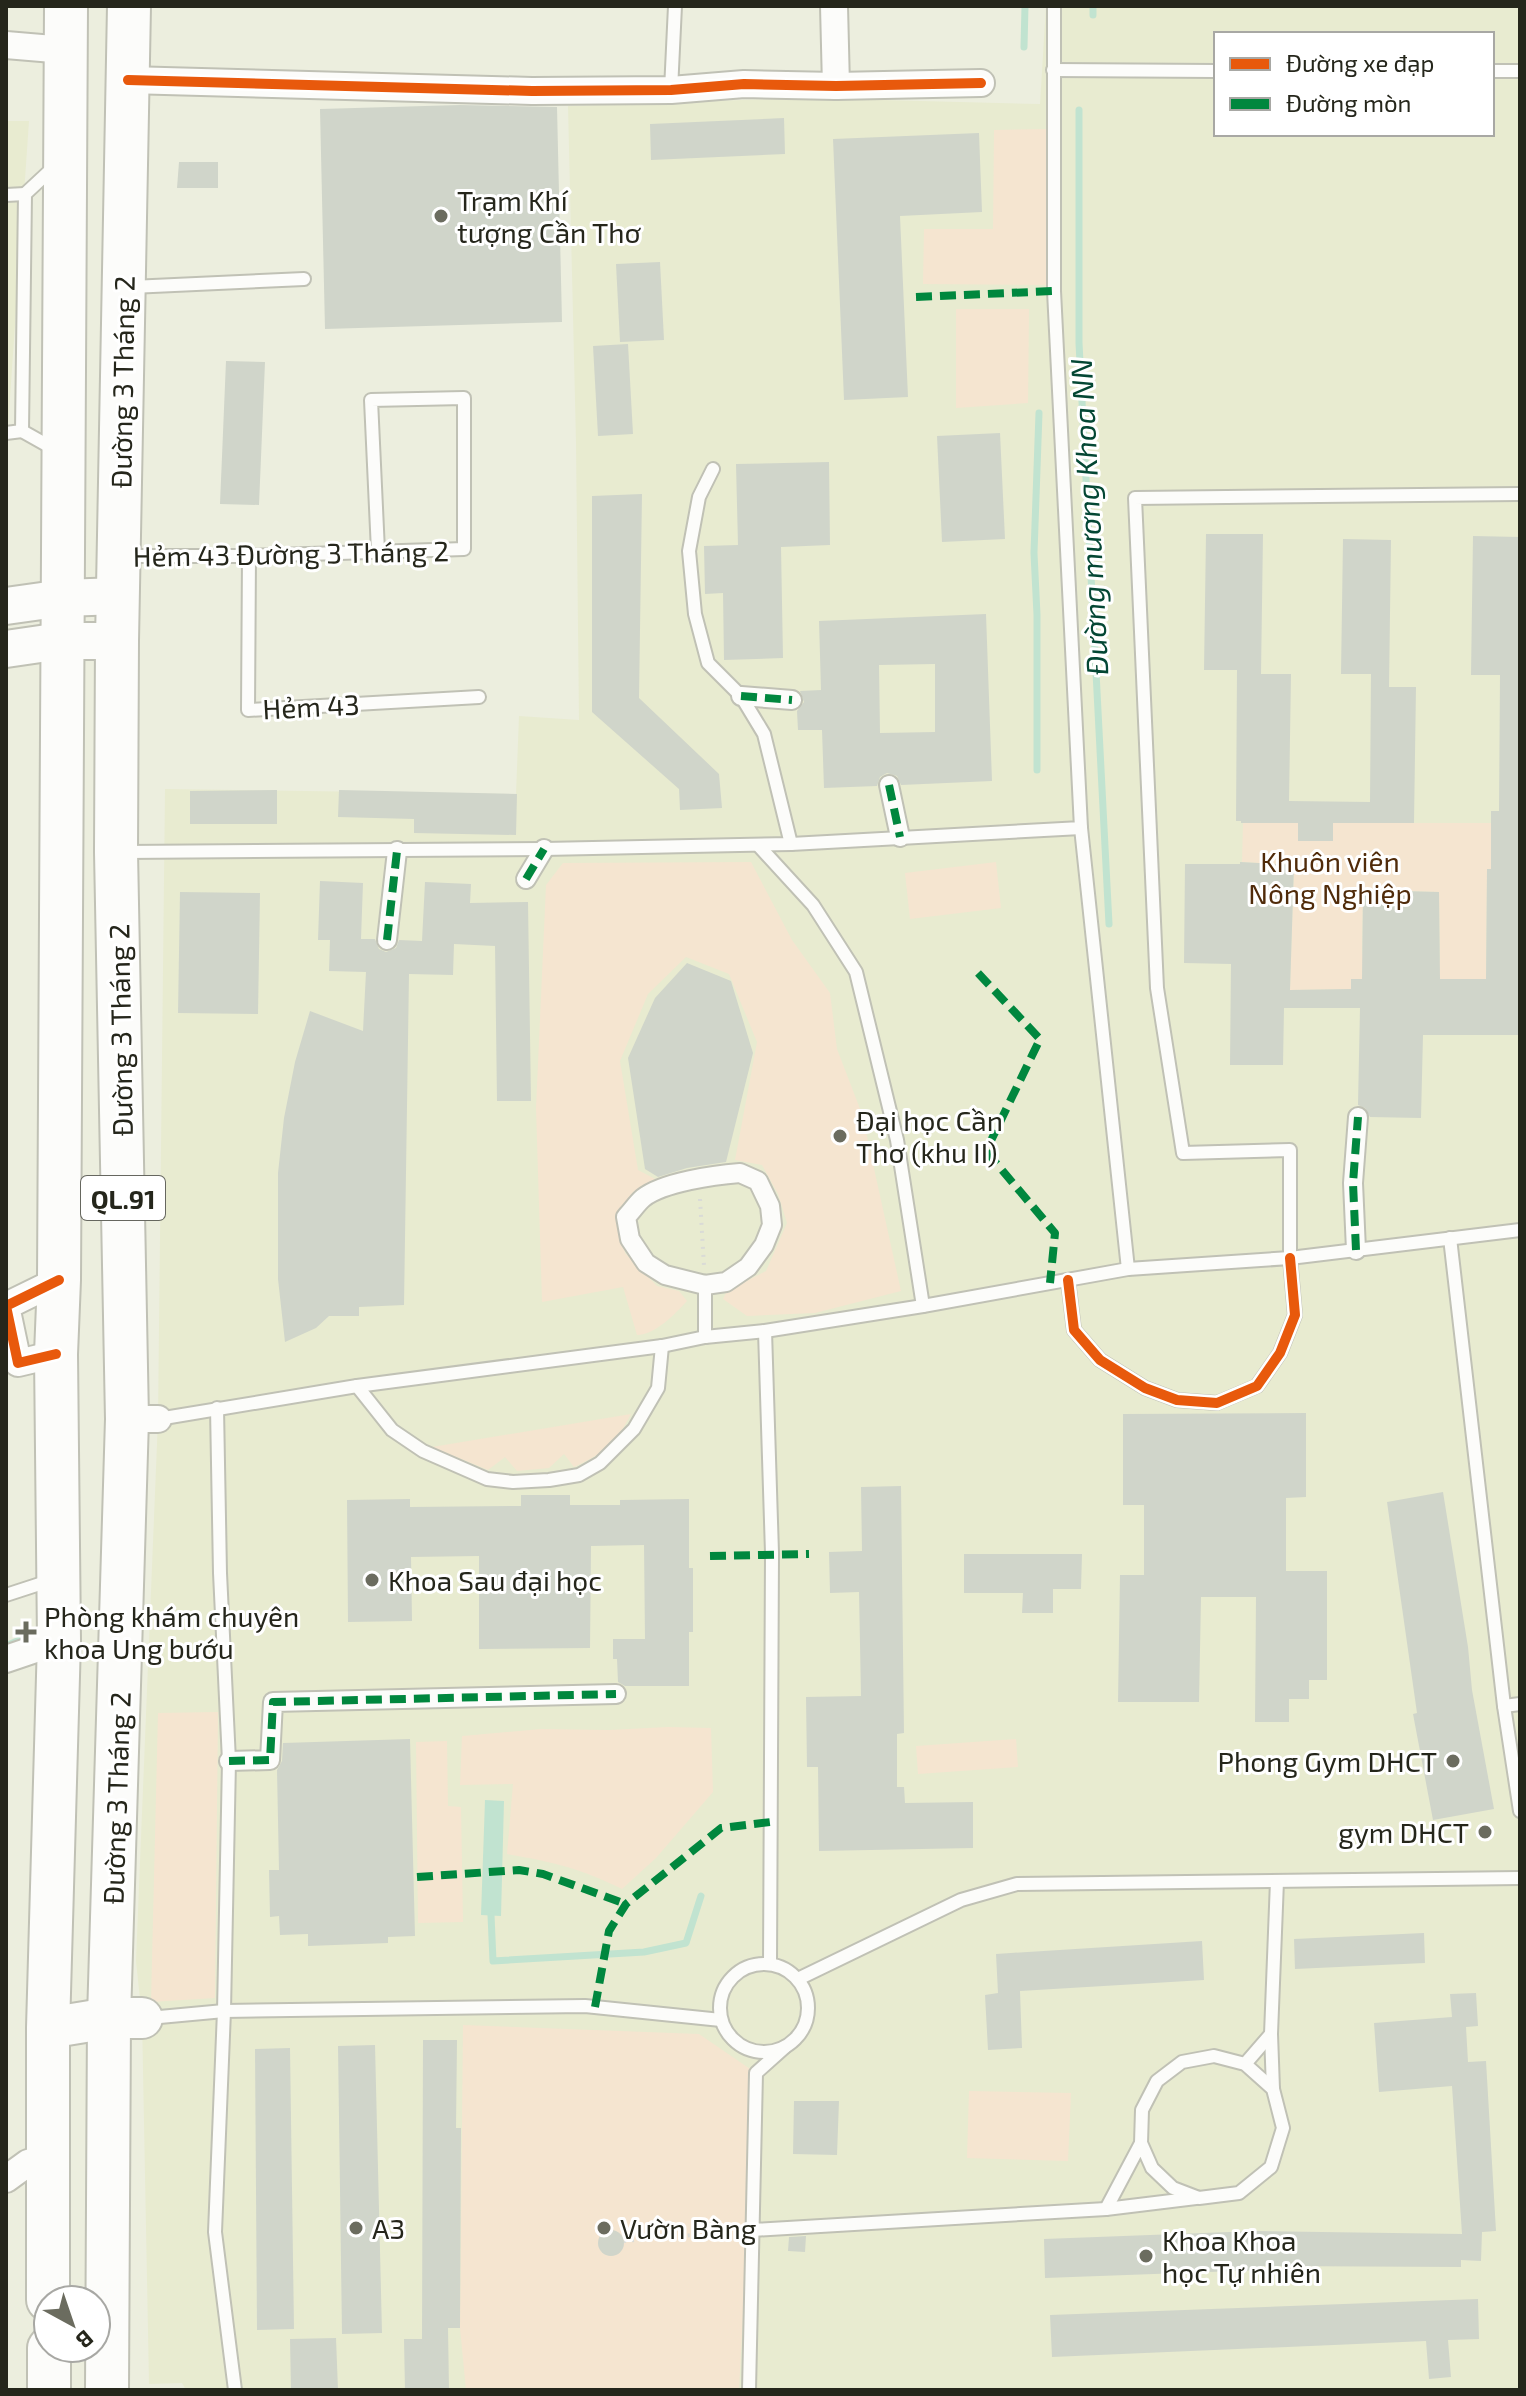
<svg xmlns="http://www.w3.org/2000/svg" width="1526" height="2396" viewBox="0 0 1526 2396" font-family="'Exo 2',sans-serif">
<rect width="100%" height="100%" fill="#eceede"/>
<!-- built -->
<g fill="#e8ebd0" fill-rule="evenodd">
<path d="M 1046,6 L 1520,6 L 1520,2390 L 186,2390 L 182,2383 L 149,2384 L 142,2018 L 136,1961 L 158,1419 L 165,789 L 516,794 L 519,716 L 579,720 L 576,442 L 568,106 L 804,98 L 1040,104 ZM 1216,34 L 1492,34 L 1492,134 L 1216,134 Z"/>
<path d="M 6,121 L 29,121 L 6,456 Z"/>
</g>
<!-- green -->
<g fill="#f5e5d0">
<path d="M 1048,129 L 1046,285 L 923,284 L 924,229 L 993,229 L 994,130 Z"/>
<path d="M 956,309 L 1029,309 L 1028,403 L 956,408 Z"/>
<path d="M 1243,823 L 1298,823 L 1298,841 L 1333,841 L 1333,823 L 1491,823 L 1491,869 L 1487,870 L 1486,979 L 1400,979 L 1440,960 L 1439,892 L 1363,890 L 1362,951 L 1369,979 L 1352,979 L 1351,989 L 1290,990 L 1294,865 L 1242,862 Z"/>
<path d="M 751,862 L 792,940 L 830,993 L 837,1049 L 862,1114 L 901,1291 L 815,1313 L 747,1316 L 723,1299 L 727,1291 L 766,1271 L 787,1223 L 778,1194 L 762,1165 L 735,1160 L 757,1042 L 729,974 L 686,957 L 648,994 L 620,1061 L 638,1170 L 661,1182 L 620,1218 L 625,1253 L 657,1286 L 679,1291 L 687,1301 C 675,1314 655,1335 637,1335 L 623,1287 L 542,1302 L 536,1108 L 546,885 L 563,863 Z"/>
<path d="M 996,862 L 1001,908 L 910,919 L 905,873 Z"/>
<path d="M 631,1414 C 614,1447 607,1451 574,1467 L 564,1454 L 549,1468 L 517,1471 L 505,1457 L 488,1470 L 432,1447 Z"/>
<path d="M 218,1712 L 215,1998 L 151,2002 L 158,1713 Z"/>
<path d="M 668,1727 L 711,1728 L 713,1792 L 656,1858 L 622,1889 C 580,1868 553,1862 507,1854 L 513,1784 L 460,1785 L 462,1736 L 541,1729 L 609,1730 Z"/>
<path d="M 1016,1739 L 1018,1767 L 918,1774 L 916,1746 Z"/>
<path d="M 447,1741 L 448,1806 L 461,1807 L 463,1922 L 418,1923 L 416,1742 Z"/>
<path d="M 463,2025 L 699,2034 L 756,2073 L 739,2390 L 466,2390 L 460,2328 Z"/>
<path d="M 969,2091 L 1071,2093 L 1068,2161 L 967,2158 Z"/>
</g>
<!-- water -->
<path fill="#c1e3d0" d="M 485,1800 L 504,1801 L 501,1916 L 481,1915 Z"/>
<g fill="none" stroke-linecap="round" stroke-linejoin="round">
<!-- stream -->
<g stroke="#c1e3d0" stroke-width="7">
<path d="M 1093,15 L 1093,6"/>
<path d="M 1024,47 L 1025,6"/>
<path d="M 1079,110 L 1079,343 L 1109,924"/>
<path d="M 1037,770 L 1037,615 L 1034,553 L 1039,413"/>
<path d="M 6,1646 L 40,1631"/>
<path d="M 491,1915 L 493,1961 L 644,1952 L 686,1943 L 701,1896"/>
</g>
</g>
<!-- building -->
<g fill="#d0d5ca" fill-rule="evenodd">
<path d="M 460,105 L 557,107 L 562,322 L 325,329 L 320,109 Z"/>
<path d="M 784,118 L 785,154 L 651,160 L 650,124 Z"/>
<path d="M 979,133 L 982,212 L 900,216 L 908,397 L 844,400 L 833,139 Z"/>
<path d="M 179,162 L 218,162 L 218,188 L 177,188 Z"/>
<path d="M 660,262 L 664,340 L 620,342 L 616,264 Z"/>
<path d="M 628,344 L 633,434 L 598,436 L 593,346 Z"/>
<path d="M 226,361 L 265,362 L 259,505 L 220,504 Z"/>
<path d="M 1000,433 L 1005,539 L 942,542 L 937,436 Z"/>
<path d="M 829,462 L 830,545 L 781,547 L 783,658 L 724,660 L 723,593 L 705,594 L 704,546 L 738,545 L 736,464 Z"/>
<path d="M 642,494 L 639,698 L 719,774 L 722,808 L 680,810 L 679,789 L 592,712 L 592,496 Z"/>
<path d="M 1206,534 L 1263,534 L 1261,674 L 1291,674 L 1289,801 L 1370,802 L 1371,674 L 1341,674 L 1343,539 L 1391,540 L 1389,687 L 1416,687 L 1414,823 L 1333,823 L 1333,841 L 1298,841 L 1298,823 L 1241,823 L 1241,821 L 1236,821 L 1237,670 L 1204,670 Z"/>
<path d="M 1473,536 L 1520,537 L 1520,1035 L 1423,1035 L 1421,1118 L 1370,1117 L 1365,1108 L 1358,1105 L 1360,1008 L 1284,1008 L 1283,1065 L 1230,1065 L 1231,964 L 1184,963 L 1185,864 L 1240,864 L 1240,862 L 1294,865 L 1290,990 L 1351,989 L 1351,979 L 1362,979 L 1363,890 L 1439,892 L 1440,979 L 1486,979 L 1487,869 L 1491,869 L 1491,811 L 1499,811 L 1500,675 L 1471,675 Z"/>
<path d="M 986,614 L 992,781 L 901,785 L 897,776 L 887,773 L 880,777 L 877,786 L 824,788 L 822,730 L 798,730 L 797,711 L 804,702 L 800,691 L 821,690 L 819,621 ZM 935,664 L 935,732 L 880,733 L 879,665 Z"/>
<path d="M 277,790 L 277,824 L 190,824 L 190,791 Z"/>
<path d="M 339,790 L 517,794 L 516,835 L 414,833 L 414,819 L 338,817 Z"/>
<path d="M 320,881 L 363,883 L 361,939 L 375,939 L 379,949 L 386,952 L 396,948 L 399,940 L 422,941 L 425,882 L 471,884 L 470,903 L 528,902 L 531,1101 L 497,1101 L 495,946 L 454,944 L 453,975 L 409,974 L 404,1305 L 359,1307 L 359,1316 L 329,1316 L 316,1328 L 285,1342 L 278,1279 L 278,1173 L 284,1118 L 295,1062 L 310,1011 L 363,1031 L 366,972 L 329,971 L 330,940 L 318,940 Z"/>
<path d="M 180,892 L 260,893 L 258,1014 L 178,1013 Z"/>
<path d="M 687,963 L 731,981 L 753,1053 L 726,1162 L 687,1168 L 658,1177 L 645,1169 L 628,1058 L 655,998 Z"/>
<path d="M 1306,1413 L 1306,1497 L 1286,1498 L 1286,1571 L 1327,1571 L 1327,1680 L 1309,1680 L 1309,1699 L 1289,1699 L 1289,1722 L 1255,1722 L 1256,1597 L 1201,1597 L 1199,1702 L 1118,1702 L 1120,1575 L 1144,1575 L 1144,1505 L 1123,1505 L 1123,1414 Z"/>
<path d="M 901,1486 L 904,1733 L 897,1734 L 897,1787 L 904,1787 L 905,1803 L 973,1802 L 973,1848 L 819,1851 L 818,1767 L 807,1767 L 806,1697 L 861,1696 L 859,1592 L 830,1593 L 829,1552 L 862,1551 L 861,1487 Z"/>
<path d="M 1443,1492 L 1468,1647 L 1472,1690 L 1494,1809 L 1433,1820 L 1413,1714 L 1417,1713 L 1387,1502 Z"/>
<path d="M 521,1495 L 570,1495 L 570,1505 L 620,1505 L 620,1500 L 689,1499 L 689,1568 L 693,1568 L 693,1632 L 689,1632 L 689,1686 L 625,1686 L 618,1682 L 617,1659 L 613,1659 L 613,1639 L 645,1639 L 644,1545 L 591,1546 L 590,1648 L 479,1649 L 479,1556 L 411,1557 L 412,1621 L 348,1622 L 347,1500 L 410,1499 L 410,1507 L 521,1506 Z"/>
<path d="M 964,1554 L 1082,1554 L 1081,1589 L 1053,1589 L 1053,1613 L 1022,1613 L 1023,1593 L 964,1593 Z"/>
<path d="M 410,1739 L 415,1936 L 388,1937 L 388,1943 L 308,1946 L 308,1934 L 280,1935 L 279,1916 L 270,1917 L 269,1870 L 279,1870 L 277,1770 L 282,1761 L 283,1743 Z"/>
<path d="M 1424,1933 L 1425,1963 L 1295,1969 L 1294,1939 Z"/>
<path d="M 1202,1941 L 1204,1980 L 1020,1991 L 1022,2048 L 988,2050 L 985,1995 L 998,1993 L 996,1954 Z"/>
<path d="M 1476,1993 L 1478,2026 L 1466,2027 L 1468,2062 L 1486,2061 L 1496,2231 L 1482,2232 L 1481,2261 L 1461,2260 L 1461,2267 L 1263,2266 L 1263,2270 L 1045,2278 L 1044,2239 L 1256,2231 L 1462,2234 L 1452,2086 L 1379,2092 L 1374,2023 L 1452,2017 L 1450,1994 Z"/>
<path d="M 423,2040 L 457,2040 L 456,2128 L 461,2128 L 460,2328 L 448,2328 L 449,2390 L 405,2390 L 404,2339 L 422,2339 Z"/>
<path d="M 375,2045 L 382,2333 L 342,2334 L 338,2046 Z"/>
<path d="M 290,2048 L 294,2329 L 257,2330 L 255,2049 Z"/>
<path d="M 794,2101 L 839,2101 L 837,2155 L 793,2154 Z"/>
<circle cx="611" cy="2243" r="13"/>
<path d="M 806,2236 L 805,2252 L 788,2251 L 789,2237 Z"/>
<path d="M 1478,2299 L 1479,2339 L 1448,2340 L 1451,2377 L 1429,2379 L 1426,2341 L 1052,2357 L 1050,2315 Z"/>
<path d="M 336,2338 L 338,2390 L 291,2390 L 290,2339 Z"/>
</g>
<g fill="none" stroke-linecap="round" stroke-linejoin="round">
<!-- service casing -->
<g stroke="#c0c1b5" stroke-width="16">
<g id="service">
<path d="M 1053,70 L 1216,71"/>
<path d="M 1492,71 L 1520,71"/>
<path d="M 671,90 L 675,6"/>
<path d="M 54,167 L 25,194 L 22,431 L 54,449"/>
<path d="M 6,195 L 25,194"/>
<path d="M 131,287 L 304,279"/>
<path d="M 6,433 L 22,431"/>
<path d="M 713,469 L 699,497 L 689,551 L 695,614 L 708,663 L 741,696 L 764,734 L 791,844"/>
<path d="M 126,556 L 249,556 L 464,549 L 464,398 L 371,400 L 378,551"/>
<path d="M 249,556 L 248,710 L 479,697"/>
<path d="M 1081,828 L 1128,1269"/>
<path d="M 758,845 L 813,905 L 856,972 L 897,1140 L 923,1306"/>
<path d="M 124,852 L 544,849 L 791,844 L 1081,828 L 1054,291 L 1054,6"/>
<path d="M 1450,1238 L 1504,1706 L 1520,1811"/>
<path d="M 1068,1280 L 1074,1330 L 1100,1360 L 1145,1388 L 1177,1400 L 1217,1403 L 1257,1386 L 1280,1353 L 1295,1315 L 1290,1258 L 1290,1150 L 1183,1153 L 1157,988 L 1135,498 L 1520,494"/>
<path d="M 705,1285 L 705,1337"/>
<path d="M 765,1331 L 772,1553 L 770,1964"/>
<path d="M 357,1386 L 392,1430 L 423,1451 L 487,1479 L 513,1482 L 549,1480 L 579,1475 L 600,1463 L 634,1429 L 658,1388 L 662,1346"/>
<path d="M 217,1408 L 220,1573 L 229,1761 L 224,2011 L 215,2232 L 235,2390"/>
<path d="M 158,1419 L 357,1386 L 662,1346 L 705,1337 L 765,1331 L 923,1306 L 1128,1269 L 1290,1258 L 1520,1230"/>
<path d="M 6,1595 L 52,1580"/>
<path d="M 1504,1706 L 1520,1704"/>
<circle cx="764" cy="2008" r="44"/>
<path d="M 798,1979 L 961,1900 L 1017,1884 L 1520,1878"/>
<path d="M 149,2018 L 224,2011 L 585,2006 L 721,2020"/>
<path d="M 1245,2064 L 1271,2034"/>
<path d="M 1273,2089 L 1271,2034 L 1277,1881"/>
<path d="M 1106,2209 L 1141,2143 L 1142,2110 L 1157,2081 L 1182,2062 L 1214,2056 L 1245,2064 L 1273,2089 L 1283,2128 L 1271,2167 L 1239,2193 L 1199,2198 L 1173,2188 L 1152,2168 L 1141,2143"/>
<path d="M 752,2230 L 1106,2209 L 1196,2198"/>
<path d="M 749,2390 L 756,2073 L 785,2047"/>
</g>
</g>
<!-- pedestrian casing -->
<g stroke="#c0c1b5" stroke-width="22">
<g id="pedestrian">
<path d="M 741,696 L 792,700"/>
<path d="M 889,785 L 900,837"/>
<path d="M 526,879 L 544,849"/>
<path d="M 387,940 L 397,851"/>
<path d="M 740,1173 L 758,1181 L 770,1206 L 772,1225 L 764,1245 L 748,1267 L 726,1282 L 705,1285 L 665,1275 L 646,1263 L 630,1239 L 626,1217 C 632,1211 637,1203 643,1198 C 663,1182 715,1175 740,1173 Z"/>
<path d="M 1356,1250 L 1353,1183 L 1358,1117"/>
<path d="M 229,1761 L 270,1760 L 273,1702 L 616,1694"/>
</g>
</g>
<!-- minor casing -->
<g stroke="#c0c1b5" stroke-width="30">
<g id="minor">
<path d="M 834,6 L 836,86"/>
<path d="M 6,45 L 65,50"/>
<path d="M 128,80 L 532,91 L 671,90 L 744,84 L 836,86 L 981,83"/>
<path d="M 56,1354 L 18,1363 L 6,1306 L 59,1280"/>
<path d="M 127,1419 L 158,1419"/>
<path d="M 6,1659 L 59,1641"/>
<path d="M 6,2179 L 28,2163 L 48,2157"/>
</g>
</g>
<!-- secondary casing -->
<g stroke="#c0c1b5" stroke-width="40">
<g id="secondary">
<path d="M 6,606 L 63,598 L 119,596"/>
<path d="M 6,649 L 61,641 L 117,641"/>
</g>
</g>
<!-- primary casing -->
<g stroke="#c0c1b5" stroke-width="44">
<path id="primary" d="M 48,2028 L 109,2018 L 142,2018"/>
</g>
<!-- trunk casing -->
<g stroke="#c0c1b5" stroke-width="46">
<g id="trunk">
<path d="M 48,2300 L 48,2028 L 59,1641 L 56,1354 L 59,1280 L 66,6"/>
<path d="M 49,2348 L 49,2390"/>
<path d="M 107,2390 L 109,2018 L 127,1419 L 116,852 L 117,641 L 129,6"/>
</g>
</g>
<!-- path -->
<g stroke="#dadbd6" stroke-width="4" stroke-dasharray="2 6" stroke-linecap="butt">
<path d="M 700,1199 L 704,1266"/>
<path d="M 624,2241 L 738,2231"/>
</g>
<!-- service -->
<use href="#service" stroke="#fcfcfa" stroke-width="12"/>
<!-- pedestrian -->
<use href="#pedestrian" stroke="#fcfcfa" stroke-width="18"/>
<!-- minor -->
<use href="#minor" stroke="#fcfcfa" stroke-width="26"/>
<!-- secondary -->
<use href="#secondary" stroke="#fcfcfa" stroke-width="36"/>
<!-- primary -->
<use href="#primary" stroke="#fcfcfa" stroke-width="40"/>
<!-- trunk -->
<use href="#trunk" stroke="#fcfcfa" stroke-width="42"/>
<!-- quiet -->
<g stroke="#00873e" stroke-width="8" stroke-dasharray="16 8" stroke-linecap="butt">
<path d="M 916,297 L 1054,291"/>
<path d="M 741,696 L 792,700"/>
<path d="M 889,785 L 900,837"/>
<path d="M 526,879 L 544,849"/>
<path d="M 387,940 L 397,851"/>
<path d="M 978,973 L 1040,1039 L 986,1151 L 1055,1233 L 1050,1283"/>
<path d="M 1356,1250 L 1353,1183 L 1358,1117"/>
<path d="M 710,1556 L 809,1554"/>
<path d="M 229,1761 L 270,1760 L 273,1702 L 616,1694"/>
<path d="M 417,1877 L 519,1870 L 543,1874 L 626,1904"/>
<path d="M 595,2007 L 609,1931 L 626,1904 L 721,1828 L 771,1822"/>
</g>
<!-- cycleway casing -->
<g stroke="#fff" stroke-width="15">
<g id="cycleway">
<path d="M 128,80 L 532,91 L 671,90 L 744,84 L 836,86 L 981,83"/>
<path d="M 1068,1280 L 1074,1330 L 1100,1360 L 1145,1388 L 1177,1400 L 1217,1403 L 1257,1386 L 1280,1353 L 1295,1315 L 1290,1258"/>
<path d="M 56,1354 L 18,1363 L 6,1306 L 59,1280"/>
</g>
</g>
<!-- cycleway -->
<use href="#cycleway" stroke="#e8590c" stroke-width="10"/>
</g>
<!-- markers -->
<g fill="#6b6c5f" stroke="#fff" stroke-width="3">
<circle cx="441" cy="216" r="8"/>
<circle cx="840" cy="1136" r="8"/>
<circle cx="372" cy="1580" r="8"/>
<path d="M22 1620h8v8h8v8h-8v8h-8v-8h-8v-8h8z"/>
<circle cx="1453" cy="1761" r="8"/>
<circle cx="1485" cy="1832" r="8"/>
<circle cx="356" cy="2228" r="8"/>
<circle cx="604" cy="2228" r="8"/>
<circle cx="1146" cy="2256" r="8"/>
</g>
<g text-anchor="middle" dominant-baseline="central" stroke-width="6" stroke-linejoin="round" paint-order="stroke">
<!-- shield labels -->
<rect fill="#fff" stroke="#66675f" stroke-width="2" x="81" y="1176" width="84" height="44" rx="6"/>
<g font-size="26" font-weight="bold" fill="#25261b">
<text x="123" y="1198">QL.91</text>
</g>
<!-- poi labels -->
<g font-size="28" fill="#25261b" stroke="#fff" text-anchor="start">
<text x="457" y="200">Trạm Khí<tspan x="457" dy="32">tượng Cần Thơ</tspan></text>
<text x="856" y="1120">Đại học Cần<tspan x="856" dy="32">Thơ (khu II)</tspan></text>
<text x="388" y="1580">Khoa Sau đại học</text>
<text x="44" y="1616">Phòng khám chuyên<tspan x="44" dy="32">khoa Ung bướu</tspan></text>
<text x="1437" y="1761" text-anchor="end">Phong Gym DHCT</text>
<text x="1469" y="1832" text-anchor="end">gym DHCT</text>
<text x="372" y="2228">A3</text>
<text x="620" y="2228">Vườn Bàng</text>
<text x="1162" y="2240">Khoa Khoa<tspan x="1162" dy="32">học Tự nhiên</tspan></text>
</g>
<!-- street labels -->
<g font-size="28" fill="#25261b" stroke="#fff">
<text transform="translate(122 382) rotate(-89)">Đường 3 Tháng 2</text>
<text transform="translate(291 553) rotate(-1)">Hẻm 43 Đường 3 Tháng 2</text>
<text transform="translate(311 706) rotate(-3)">Hẻm 43</text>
<text transform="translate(120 1030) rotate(-91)">Đường 3 Tháng 2</text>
<text transform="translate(116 1798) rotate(-88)">Đường 3 Tháng 2</text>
</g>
<!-- park labels -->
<g font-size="28" fill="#502b0a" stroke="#fff">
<text x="1330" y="861">Khuôn viên<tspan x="1330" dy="32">Nông Nghiệp</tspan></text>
</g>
<!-- water labels -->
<g font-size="30" font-style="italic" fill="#044734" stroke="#fff">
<text transform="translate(1088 517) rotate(-93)">Đường mương Khoa NN</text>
</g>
</g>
<!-- border -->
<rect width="1526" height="2396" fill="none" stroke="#25261b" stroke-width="16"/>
<!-- legend -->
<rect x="1214" y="32" width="280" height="104" fill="#ffffff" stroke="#a8a8a4" stroke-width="2"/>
<rect x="1230" y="58" width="40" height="12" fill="#e8590c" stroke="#a8a8a4" stroke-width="2"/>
<text x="1286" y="72" font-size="24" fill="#25261b">Đường xe đạp</text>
<rect x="1230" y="98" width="40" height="12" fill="#00873e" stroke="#a8a8a4" stroke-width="2"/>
<text x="1286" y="112" font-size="24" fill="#25261b">Đường mòn</text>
<!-- north arrow -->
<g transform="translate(72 2324) rotate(140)"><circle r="38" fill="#ffffff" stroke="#a8a8a4" stroke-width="2"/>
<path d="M0-6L14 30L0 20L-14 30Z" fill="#6b6c5f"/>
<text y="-12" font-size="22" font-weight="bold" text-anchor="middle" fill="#25261b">B</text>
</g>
</svg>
